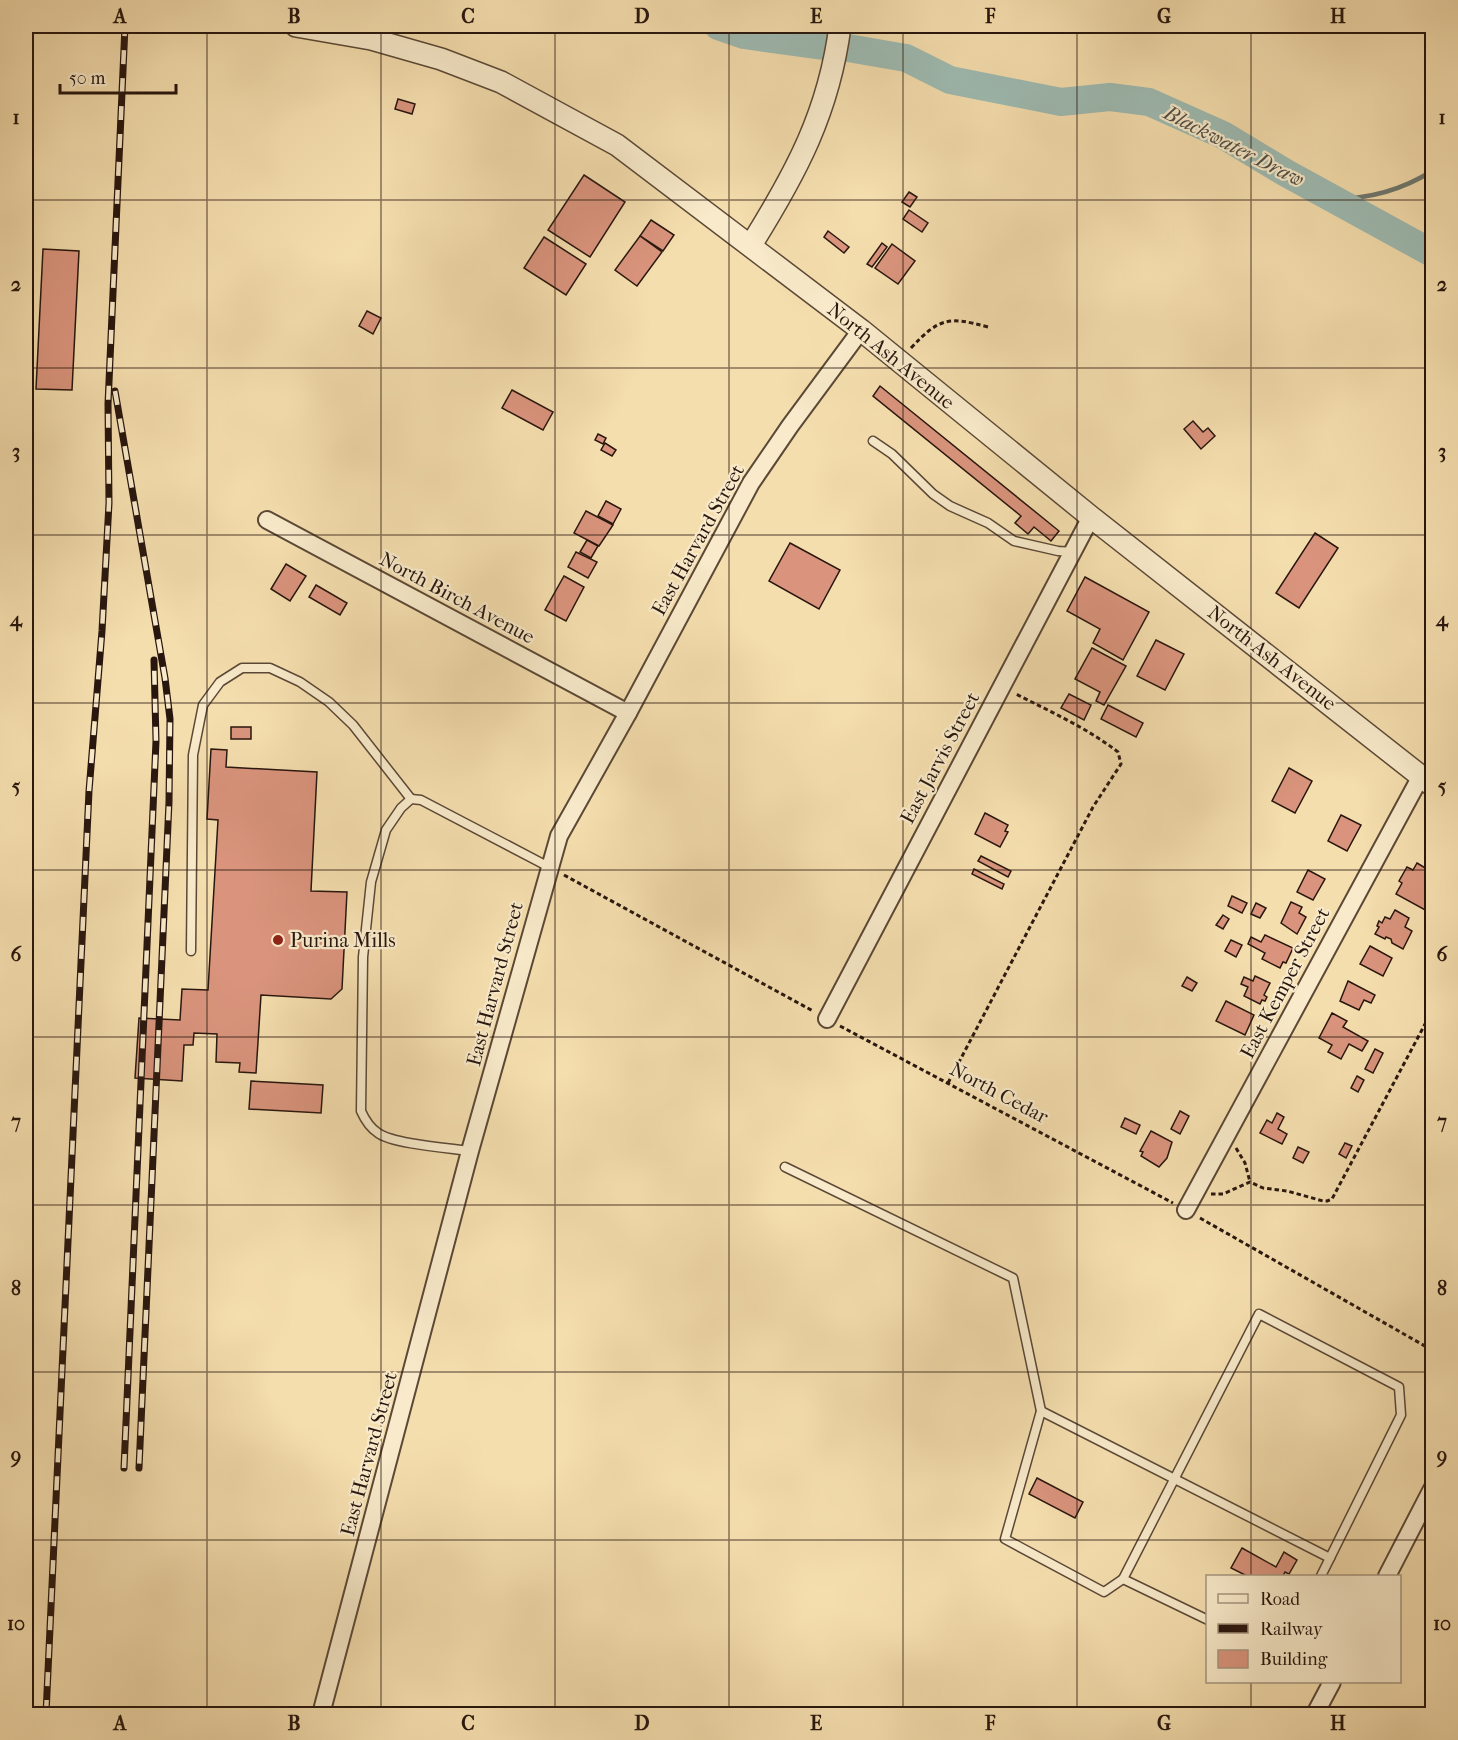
<svg xmlns="http://www.w3.org/2000/svg" width="1458" height="1740" viewBox="0 0 1458 1740" font-family="'IM FELL French Canon',serif">
<rect width="100%" height="100%" fill="#f5deae"/>
<filter id="stains"><feTurbulence type="fractalNoise" baseFrequency=".00333" numOctaves="4"/><feColorMatrix values="0 0 0 0 .2 0 0 0 0 .09 0 0 0 0 .02 0 0 0 .5 -.17"/></filter>
<radialGradient id="worn" r=".72"><stop offset=".6" stop-color="#630" stop-opacity="0"/><stop offset="1" stop-color="#630" stop-opacity=".3"/></radialGradient>
<g fill="none" stroke-linecap="round" stroke-linejoin="round">
<!-- stream -->
<path stroke="#6f7970" stroke-width="4.5" d="M 1333,199 C 1369,199 1402,190 1432,171"/>
<!-- river -->
<g stroke="#9ebbb2" stroke-width="28">
<path d="M 718,26 L 744,35 L 823,46"/>
<path d="M 848,48 L 906,58 L 950,80 L 1061,102 L 1110,97 L 1149,102 L 1223,135 L 1286,173 L 1432,253"/>
</g>
</g>
<!-- building -->
<g fill="#da947d" stroke="#28160e" stroke-width="1.5">
<path d="M 398,99 L 415,104 L 412,114 L 395,109 Z"/>
<path d="M 584,175 L 625,202 L 590,257 L 548,230 Z"/>
<path d="M 909,192 L 917,197 L 910,207 L 902,202 Z"/>
<path d="M 909,210 L 928,223 L 922,232 L 903,219 Z"/>
<path d="M 651,220 L 674,235 L 663,251 L 640,236 Z"/>
<path d="M 828,231 L 849,247 L 844,253 L 824,237 Z"/>
<path d="M 640,236 L 662,252 L 637,286 L 615,270 Z"/>
<path d="M 544,237 L 586,264 L 566,295 L 524,268 Z"/>
<path d="M 882,243 L 887,247 L 872,267 L 867,264 Z"/>
<path d="M 892,244 L 915,261 L 898,284 L 875,268 Z"/>
<path d="M 43,249 L 79,251 L 72,390 L 36,389 Z"/>
<path d="M 367,311 L 381,318 L 373,334 L 359,326 Z"/>
<path d="M 26,374 L 32,374 L 29,425 L 26,425 Z"/>
<path d="M 880,386 L 1059,531 L 1051,541 L 1034,527 L 1028,534 L 1015,523 L 1021,516 L 873,396 Z"/>
<path d="M 512,390 L 553,412 L 543,430 L 502,408 Z"/>
<path d="M 1193,421 L 1203,432 L 1208,428 L 1215,436 L 1201,449 L 1184,429 Z"/>
<path d="M 598,434 L 606,438 L 603,444 L 595,440 Z"/>
<path d="M 605,443 L 616,450 L 612,456 L 601,450 Z"/>
<path d="M 606,501 L 621,509 L 613,524 L 598,516 Z"/>
<path d="M 586,511 L 613,525 L 599,546 L 574,533 Z"/>
<path d="M 1315,533 L 1338,548 L 1299,608 L 1276,593 Z"/>
<path d="M 587,540 L 598,546 L 591,558 L 580,552 Z"/>
<path d="M 790,543 L 840,570 L 819,609 L 769,581 Z"/>
<path d="M 576,552 L 597,562 L 588,578 L 568,567 Z"/>
<path d="M 286,564 L 306,576 L 290,601 L 271,589 Z"/>
<path d="M 564,576 L 584,587 L 566,621 L 545,610 Z"/>
<path d="M 1085,577 L 1149,612 L 1123,660 L 1093,643 L 1100,629 L 1067,611 Z"/>
<path d="M 316,585 L 347,603 L 340,615 L 309,597 Z"/>
<path d="M 1156,640 L 1184,654 L 1165,690 L 1137,676 Z"/>
<path d="M 1092,648 L 1126,666 L 1104,705 L 1096,701 L 1100,692 L 1075,679 Z"/>
<path d="M 1069,694 L 1091,705 L 1084,720 L 1061,708 Z"/>
<path d="M 1108,705 L 1143,723 L 1136,737 L 1101,719 Z"/>
<rect x="231" y="727" width="20" height="12"/>
<path d="M 211,749 L 227,750 L 226,767 L 317,772 L 311,891 L 347,892 L 342,989 L 331,999 L 261,995 L 256,1073 L 239,1072 L 240,1063 L 216,1062 L 217,1034 L 194,1033 L 193,1045 L 184,1045 L 182,1081 L 135,1078 L 139,1018 L 180,1020 L 182,989 L 208,990 L 218,820 L 207,819 Z"/>
<path d="M 1289,768 L 1312,781 L 1295,813 L 1272,801 Z"/>
<path d="M 985,813 L 1008,825 L 1005,831 L 1008,832 L 1000,847 L 975,834 Z"/>
<path d="M 1341,815 L 1361,825 L 1347,851 L 1328,841 Z"/>
<path d="M 981,856 L 1011,871 L 1008,877 L 978,861 Z"/>
<path d="M 1417,863 L 1432,872 L 1432,897 L 1430,896 L 1425,902 L 1430,905 L 1427,911 L 1396,894 L 1402,883 L 1399,881 L 1407,867 L 1413,870 Z"/>
<path d="M 974,869 L 1004,884 L 1002,889 L 972,874 Z"/>
<path d="M 1308,870 L 1325,879 L 1313,900 L 1297,892 Z"/>
<path d="M 1232,896 L 1247,903 L 1242,913 L 1228,906 Z"/>
<path d="M 1291,902 L 1302,907 L 1299,913 L 1306,917 L 1297,934 L 1281,923 Z"/>
<path d="M 1256,903 L 1266,908 L 1260,918 L 1251,914 Z"/>
<path d="M 1395,910 L 1409,918 L 1405,927 L 1412,931 L 1403,949 L 1392,943 L 1391,939 L 1386,937 L 1385,939 L 1375,934 L 1379,927 L 1377,926 L 1379,921 L 1382,923 L 1385,917 L 1390,919 Z"/>
<path d="M 1223,915 L 1229,919 L 1223,929 L 1216,925 Z"/>
<path d="M 1265,935 L 1293,948 L 1286,963 L 1283,962 L 1280,968 L 1262,959 L 1265,953 L 1248,944 L 1251,937 L 1261,942 Z"/>
<path d="M 1231,940 L 1242,945 L 1236,957 L 1225,951 Z"/>
<path d="M 1370,946 L 1392,958 L 1383,976 L 1360,964 Z"/>
<path d="M 1255,976 L 1270,983 L 1264,995 L 1267,997 L 1265,1001 L 1262,1000 L 1260,1004 L 1244,996 L 1248,987 L 1241,984 L 1244,977 L 1253,981 Z"/>
<path d="M 1187,977 L 1197,983 L 1192,991 L 1182,986 Z"/>
<path d="M 1348,981 L 1375,995 L 1371,1003 L 1364,1000 L 1359,1010 L 1340,1001 Z"/>
<path d="M 1226,1001 L 1254,1015 L 1245,1035 L 1216,1021 Z"/>
<path d="M 1332,1013 L 1347,1021 L 1343,1027 L 1368,1041 L 1362,1051 L 1349,1044 L 1341,1059 L 1328,1052 L 1332,1045 L 1319,1038 Z"/>
<path d="M 1375,1049 L 1383,1053 L 1373,1073 L 1365,1069 Z"/>
<path d="M 1357,1076 L 1364,1080 L 1358,1092 L 1351,1088 Z"/>
<path d="M 251,1081 L 323,1085 L 321,1113 L 249,1109 Z"/>
<path d="M 1180,1111 L 1189,1116 L 1180,1134 L 1171,1129 Z"/>
<path d="M 1277,1113 L 1284,1117 L 1278,1129 L 1287,1134 L 1282,1144 L 1260,1133 L 1267,1120 L 1272,1123 Z"/>
<path d="M 1125,1118 L 1140,1125 L 1136,1134 L 1121,1127 Z"/>
<path d="M 1151,1131 L 1172,1142 L 1167,1158 L 1159,1167 L 1141,1156 L 1143,1152 L 1140,1151 Z"/>
<path d="M 1345,1143 L 1352,1146 L 1346,1158 L 1339,1154 Z"/>
<path d="M 1298,1147 L 1309,1152 L 1303,1163 L 1293,1158 Z"/>
<path d="M 1037,1478 L 1083,1502 L 1075,1518 L 1029,1494 Z"/>
<path d="M 1242,1548 L 1276,1567 L 1284,1552 L 1297,1560 L 1289,1574 L 1285,1572 L 1283,1576 L 1247,1576 L 1231,1568 Z"/>
</g>
<g fill="none" stroke-linecap="round" stroke-linejoin="round">
<!-- service casing -->
<g stroke="#5b4836" stroke-width="11">
<g id="service">
<path d="M 873,441 L 892,454 L 933,494 L 950,506 L 988,523 L 1014,541 L 1058,551 L 1073,552"/>
<path d="M 191,951 L 193,755 L 203,705 L 220,682 L 242,668 L 270,668 L 300,682 L 329,702 L 353,725 L 411,799"/>
<path d="M 470,1151 C 449,1148 393,1144 378,1133 C 369,1127 365,1120 361,1111 L 363,957 L 371,882 L 386,830 L 401,808 L 411,799 L 421,800 L 549,867"/>
<path d="M 785,1167 L 1013,1278 L 1041,1411"/>
<path d="M 1123,1579 L 1104,1592 L 1005,1539 L 1041,1411 L 1330,1558"/>
<path d="M 1208,1620 L 1123,1579 L 1259,1314 L 1399,1387 L 1401,1415 L 1321,1576"/>
</g>
</g>
<!-- minor casing -->
<g stroke="#5b4836" stroke-width="20">
<g id="minor">
<path d="M 267,520 L 628,713"/>
<path d="M 827,1019 L 1091,517"/>
<path d="M 1186,1210 L 1421,776"/>
<path d="M 1387,1576 L 1432,1489"/>
<path d="M 321,1714 L 470,1151 L 559,836 L 628,713 L 751,483 L 790,426 L 861,330"/>
<path d="M 1315,1714 L 1332,1682"/>
</g>
</g>
<!-- tertiary casing -->
<g stroke="#5b4836" stroke-width="24">
<g id="tertiary">
<path d="M 296,26 L 371,39 L 441,59 L 501,82 L 617,145 L 861,330 L 1091,517 L 1432,785"/>
<path d="M 751,245 C 796,173 829,112 840,26"/>
</g>
</g>
<!-- path -->
<g stroke="#28160e" stroke-width="3" stroke-dasharray="4.5 3" stroke-linecap="butt">
<path d="M 911,348 C 939,318 948,316 988,327"/>
<path d="M 564,875 L 813,1011"/>
<path d="M 840,1026 L 1173,1203"/>
<path d="M 948,1083 L 1093,807 L 1121,764 L 1118,752 C 1087,728 1051,712 1016,694"/>
<path d="M 1236,1148 L 1245,1163 L 1250,1182"/>
<path d="M 1211,1194 L 1223,1194 L 1250,1182 L 1263,1188 L 1287,1191 L 1323,1201 L 1327,1201 L 1332,1199 L 1432,1011"/>
<path d="M 1200,1218 L 1432,1350"/>
</g>
<!-- service -->
<use href="#service" stroke="#f8eaca" stroke-width="8"/>
<!-- minor -->
<use href="#minor" stroke="#f8eaca" stroke-width="16"/>
<!-- tertiary -->
<use href="#tertiary" stroke="#f8eaca" stroke-width="21"/>
<!-- rail casing -->
<g stroke="#28160e" stroke-width="7">
<g id="rail">
<path d="M 115,391 L 165,678 L 170,719 L 169,802 L 139,1468"/>
<path d="M 124,1468 L 156,741 L 154,660"/>
<path d="M 46,1714 L 89,791 L 102,631 L 109,503 L 108,404 L 125,26"/>
</g>
</g>
<!-- rail -->
<use href="#rail" stroke="#f8eaca" stroke-width="4.5" stroke-dasharray="14" stroke-linecap="butt"/>
</g>
<!-- grid -->
<path fill="none" stroke="#28160e" stroke-width="1.5" stroke-opacity="0.55" d="M 207,26 L 207,1714M 381,26 L 381,1714M 555,26 L 555,1714M 729,26 L 729,1714M 903,26 L 903,1714M 1077,26 L 1077,1714M 1251,26 L 1251,1576M 26,200 L 1432,200M 26,368 L 1432,368M 26,535 L 1432,535M 26,703 L 1432,703M 26,870 L 1432,870M 26,1037 L 1432,1037M 26,1205 L 1432,1205M 26,1372 L 1432,1372M 26,1540 L 1432,1540M 1251,1682 L 1251,1714"/>
<!-- markers -->
<circle fill="#8f2418" stroke="#f8eaca" stroke-width="2" cx="278" cy="940" r="6"/>
<g text-anchor="middle" dominant-baseline="central" stroke-width="4.5" stroke-linejoin="round" paint-order="stroke">
<!-- street labels -->
<g font-size="20" fill="#28160e" stroke="#f8eaca">
<text transform="translate(891 356) rotate(39)">North Ash Avenue</text>
<text transform="translate(698 540) rotate(-61)">East Harvard Street</text>
<text transform="translate(457 598) rotate(28)">North Birch Avenue</text>
<text transform="translate(1272 658) rotate(38)">North Ash Avenue</text>
<text transform="translate(940 758) rotate(-62)">East Jarvis Street</text>
<text transform="translate(1285 983) rotate(-62)">East Kemper Street</text>
<text transform="translate(495 984) rotate(-75)">East Harvard Street</text>
<text transform="translate(999 1093) rotate(28)">North Cedar</text>
<text transform="translate(369 1454) rotate(-75)">East Harvard Street</text>
</g>
<!-- poi labels -->
<g font-size="20" fill="#28160e" stroke="#f8eaca" text-anchor="start">
<text x="290" y="940">Purina Mills</text>
</g>
<!-- water labels -->
<g font-size="21" font-style="italic" fill="#515047" stroke="#f8eaca">
<text transform="translate(1234 146) rotate(27)">Blackwater Draw</text>
</g>
</g>
<!-- margin -->
<rect width="1458" height="1740" fill="none" stroke="#f5deae" stroke-width="66"/>
<!-- legend -->
<rect x="1206" y="1575" width="195" height="108" fill="#f8eaca" stroke="#a5957f" stroke-width="1.5"/>
<rect x="1218" y="1594" width="30" height="9" fill="#f8eaca" stroke="#a5957f" stroke-width="1.5"/>
<text x="1260" y="1605" font-size="18" fill="#28160e">Road</text>
<rect x="1218" y="1624" width="30" height="9" fill="#28160e" stroke="#a5957f" stroke-width="1.5"/>
<text x="1260" y="1635" font-size="18" fill="#28160e">Railway</text>
<rect x="1218" y="1650" width="30" height="18" fill="#da947d" stroke="#a5957f" stroke-width="1.5"/>
<text x="1260" y="1665" font-size="18" fill="#28160e">Building</text>
<!-- scale -->
<path d="M60 84v9h116v-9" fill="none" stroke="#28160e" stroke-width="3"/>
<text x="69" y="84" font-size="18" fill="#28160e" stroke="#f8eaca" stroke-width="4.5" paint-order="stroke">50 m</text>
<rect x="33" y="33" width="1392" height="1674" fill="none" stroke="#28160e" stroke-width="2"/>
<g font-size="20" text-anchor="middle" font-weight="bold" fill="#28160e">
<text x="120" y="23">A</text>
<text x="294" y="23">B</text>
<text x="468" y="23">C</text>
<text x="642" y="23">D</text>
<text x="816" y="23">E</text>
<text x="990" y="23">F</text>
<text x="1164" y="23">G</text>
<text x="1338" y="23">H</text>
<text x="16" y="124">1</text>
<text x="1442" y="124">1</text>
<text x="16" y="291">2</text>
<text x="1442" y="291">2</text>
<text x="16" y="458">3</text>
<text x="1442" y="458">3</text>
<text x="16" y="626">4</text>
<text x="1442" y="626">4</text>
<text x="16" y="793">5</text>
<text x="1442" y="793">5</text>
<text x="16" y="961">6</text>
<text x="1442" y="961">6</text>
<text x="16" y="1128">7</text>
<text x="1442" y="1128">7</text>
<text x="16" y="1295">8</text>
<text x="1442" y="1295">8</text>
<text x="16" y="1463">9</text>
<text x="1442" y="1463">9</text>
<text x="16" y="1630">10</text>
<text x="1442" y="1630">10</text>
<text x="120" y="1730">A</text>
<text x="294" y="1730">B</text>
<text x="468" y="1730">C</text>
<text x="642" y="1730">D</text>
<text x="816" y="1730">E</text>
<text x="990" y="1730">F</text>
<text x="1164" y="1730">G</text>
<text x="1338" y="1730">H</text>
</g>
<rect width="100%" height="100%" filter="url(#stains)"/>
<rect width="100%" height="100%" fill="url(#worn)"/>
</svg>
